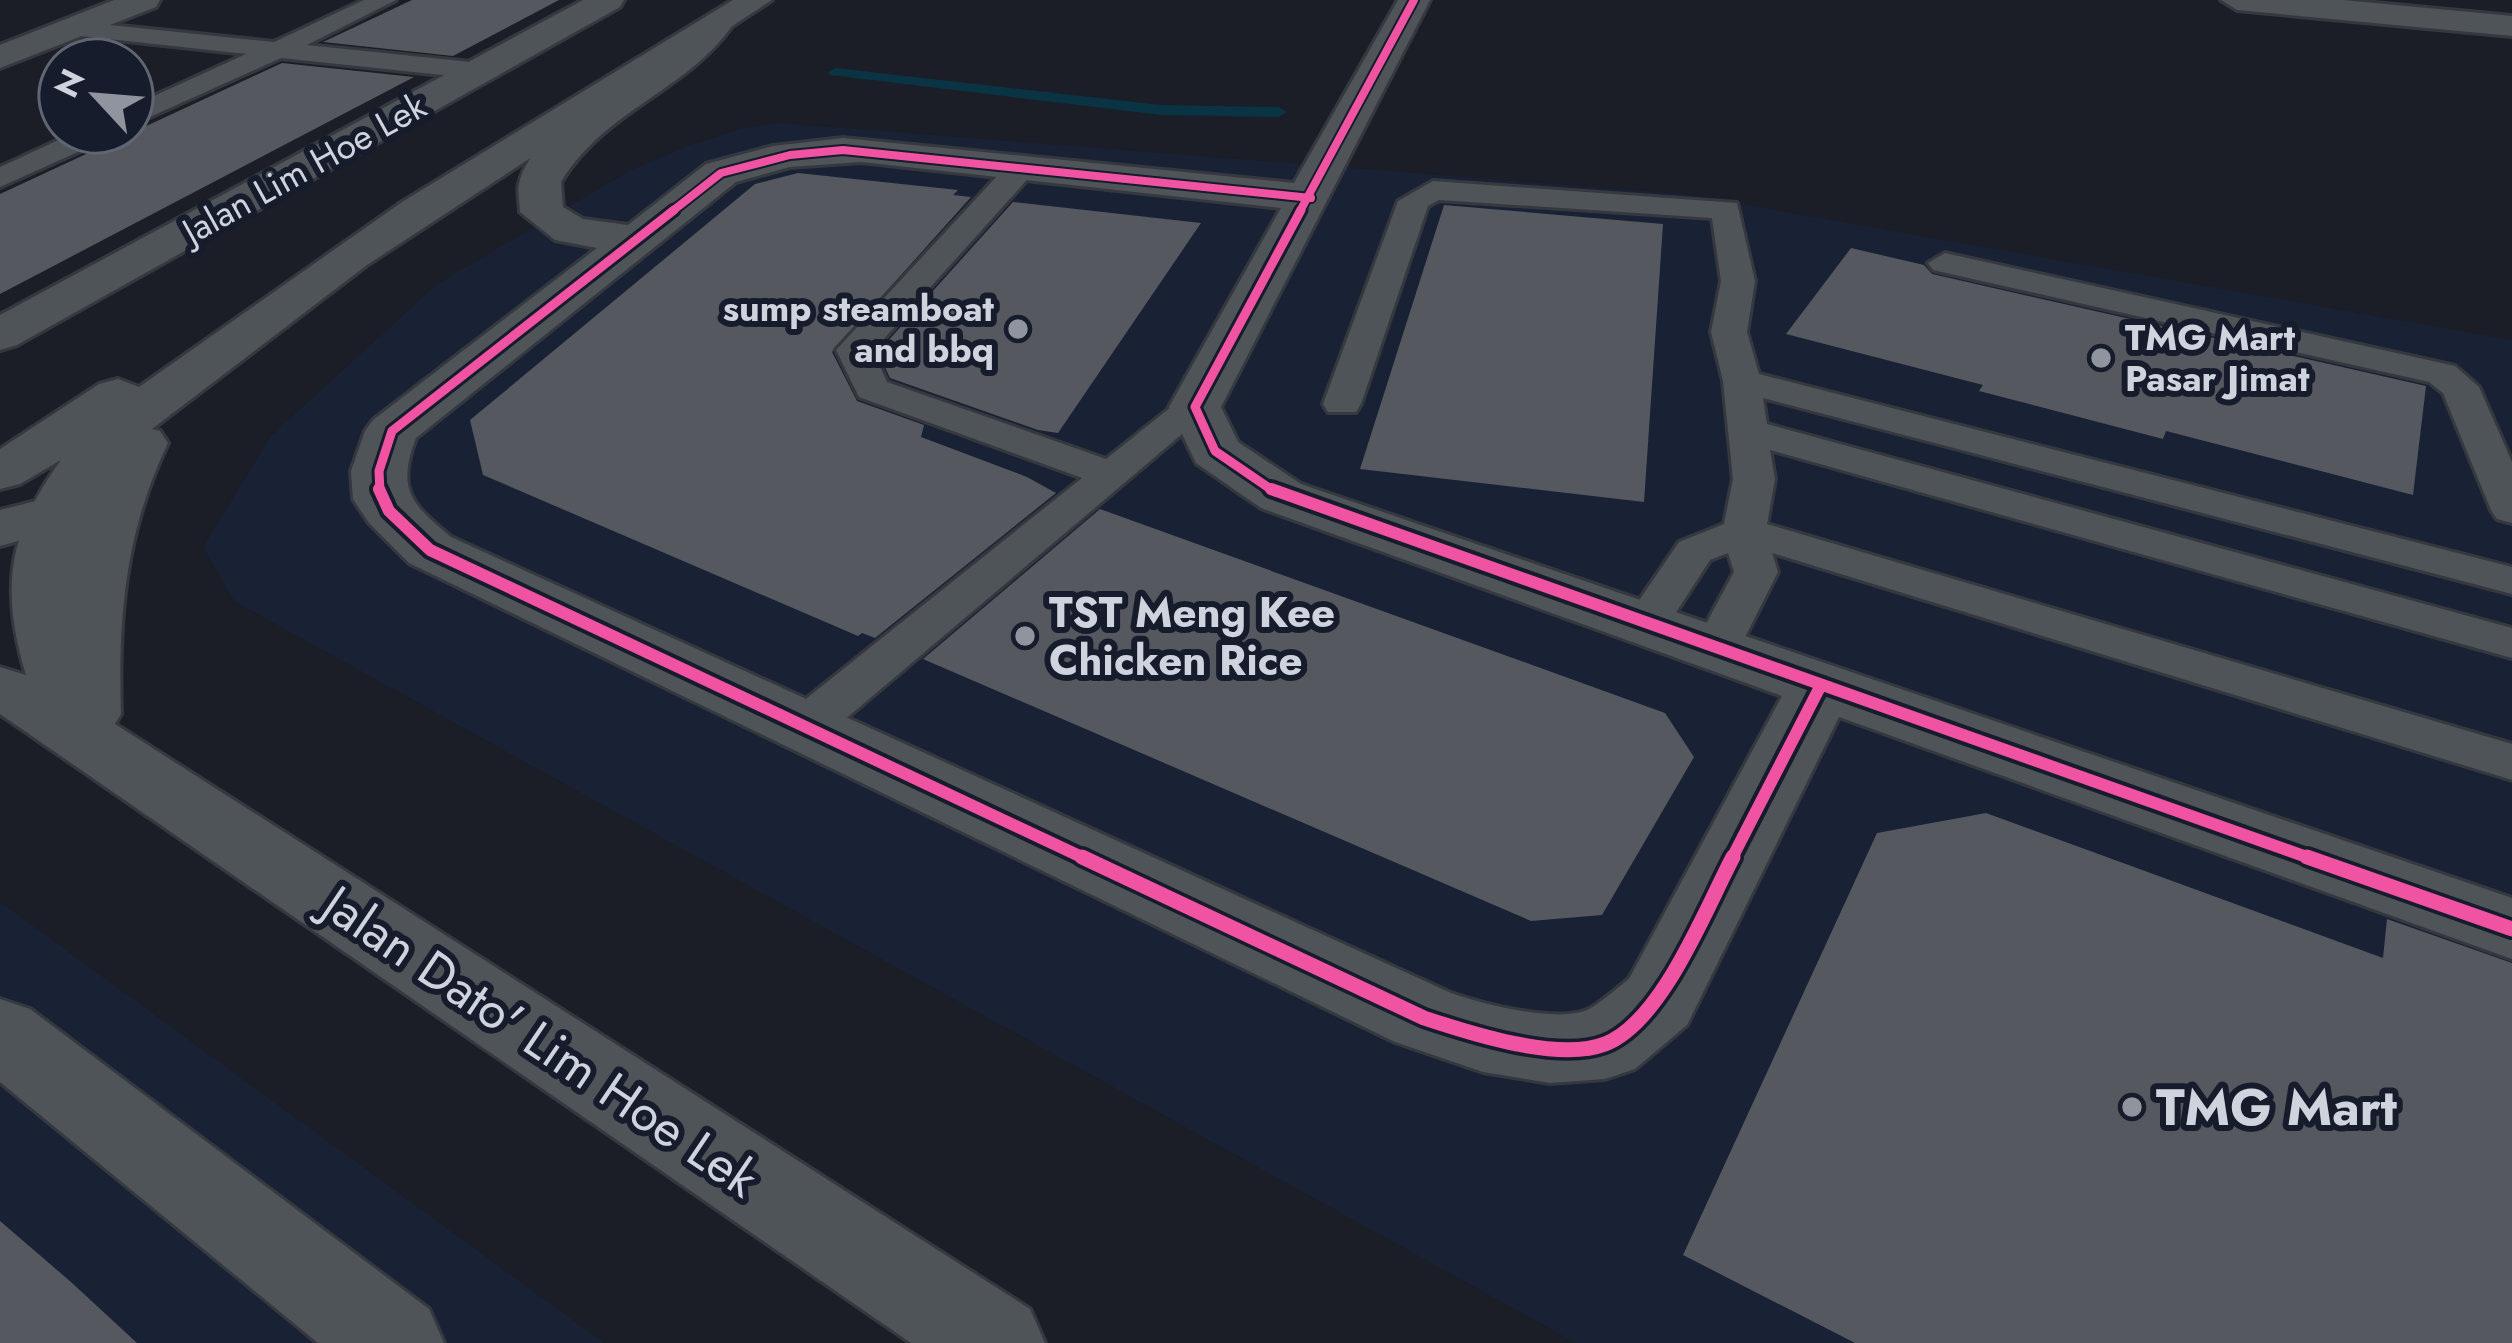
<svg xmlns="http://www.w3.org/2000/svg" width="2512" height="1343" viewBox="0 0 2512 1343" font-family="Jost,sans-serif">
<rect width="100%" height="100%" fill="#1b1e26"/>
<!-- built -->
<g fill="#192134">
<path d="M 780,123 L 1683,194 L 2512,340 L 2512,1343 L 1576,1343 L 234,601 L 203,547 L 271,436 L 436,285 L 629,171 L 690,145 L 745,128 Z"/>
<path d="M 0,902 L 604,1343 L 0,1343 Z"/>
</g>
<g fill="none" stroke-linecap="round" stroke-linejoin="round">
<!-- stream -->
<path fill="#0a3343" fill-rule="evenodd" d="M 835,68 L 1161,105 L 1279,107 L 1287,112 L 1279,117 L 1161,115 L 830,75 L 828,72 Z"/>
</g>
<!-- building -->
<g fill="#56585f">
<path d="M 412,0 L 559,0 L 453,56 L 323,42 Z"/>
<path d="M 282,63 L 414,77 L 0,294 L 0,194 Z"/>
<path d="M 798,173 L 958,190 L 953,195 L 971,197 L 832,352 L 857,401 L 924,425 L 921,437 L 1027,477 L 1056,493 L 875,638 L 862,633 L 858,636 L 483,475 L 470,420 L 755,184 Z"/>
<path d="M 1013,202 L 1201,223 L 1058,433 L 1038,430 L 890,378 L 878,352 Z"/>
<path d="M 1444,205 L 1663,224 L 1644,502 L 1360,469 Z"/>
<path d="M 1851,248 L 1924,265 L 1932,274 L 2426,386 L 2413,495 L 2166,431 L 2163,439 L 1979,391 L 1983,385 L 1786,334 Z"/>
<path d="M 1100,509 L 1665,713 L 1694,757 L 1602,915 L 1531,921 L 923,659 Z"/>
<path d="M 1986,813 L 2383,958 L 2387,919 L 2512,963 L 2512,1343 L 1855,1343 L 1683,1255 L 1877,833 Z"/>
<path d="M 0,1221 L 71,1282 L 137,1343 L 0,1343 Z"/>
</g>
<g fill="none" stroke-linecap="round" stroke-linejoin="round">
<!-- service casing -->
<g stroke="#35383f" stroke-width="6">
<g id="service">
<path d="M 364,0 L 396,0 L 307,45 L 480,63 L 493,71 L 480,79 L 281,58 L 132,125 L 132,106 L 246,54 L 72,35 L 60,28 L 72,21 L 274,42 Z"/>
<path d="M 76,132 L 113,132 L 109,138 L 0,187 L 0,167 Z"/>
<path d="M 1022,158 L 1033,161 L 1037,167 L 1033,173 L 873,351 L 887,382 L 1106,459 L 1181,399 L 1209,399 L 1214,407 L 823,738 L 805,743 L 787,738 L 780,726 L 787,714 L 1082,478 L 859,397 L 836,350 L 1011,161 Z"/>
<path d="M 1433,181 L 1737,203 L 1755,281 L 1747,332 L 1759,374 L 2512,567 L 2512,594 L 1763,398 L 1767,424 L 2512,628 L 2512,658 L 1770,450 L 1775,479 L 1767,524 L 2512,744 L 2512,780 L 1772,553 L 1778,572 L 1734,659 L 1717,663 L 1700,659 L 1693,648 L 1734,572 L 1728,553 L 1710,560 L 1662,634 L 1646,638 L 1630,634 L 1623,624 L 1679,542 L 1724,524 L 1733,479 L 1723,381 L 1711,332 L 1721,281 L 1712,218 L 1439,200 L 1428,206 L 1361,404 L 1356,412 L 1328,412 L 1323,404 L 1398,201 Z"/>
<path d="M 1945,253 L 2455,366 L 2479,387 L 2512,462 L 2512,523 L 2497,519 L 2491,510 L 2443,393 L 2429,382 L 1933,270 L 1928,263 Z"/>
</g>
</g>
<!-- minor casing -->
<g stroke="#35383f" stroke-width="6">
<g id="minor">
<path d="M 114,0 L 160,0 L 156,7 L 0,68 L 0,45 Z"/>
<path d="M 583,0 L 624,0 L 620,7 L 17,345 L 0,350 L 0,315 Z"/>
<path d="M 1398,0 L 1430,0 L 1221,407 L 1238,442 L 1301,484 L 2512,898 L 2512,959 L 1839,717 L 1687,1025 L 1635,1069 L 1605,1079 L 1550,1083 L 1483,1072 L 1395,1042 L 409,563 L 369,523 L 353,499 L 351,471 L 365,431 L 373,420 L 597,248 L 555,240 L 520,212 C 520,204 517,192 519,184 C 530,132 618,87 658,59 C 681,43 697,11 727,19 L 732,26 C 685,92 606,109 561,182 L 563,207 L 583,219 L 628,225 L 706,164 L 773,146 L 843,138 L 1294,183 ZM 861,162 L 1281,208 L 1169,407 L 1196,463 L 1261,508 L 1782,696 L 1629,979 C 1617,988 1604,1000 1591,1008 C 1561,1025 1483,1004 1451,993 L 451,537 C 412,504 396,491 416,438 L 736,182 L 790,167 Z"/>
<path d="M 2221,0 L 2343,0 L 2512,16 L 2512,36 L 2237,10 Z"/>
<path d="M 56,496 L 77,501 L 85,513 L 77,525 L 0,546 L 0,510 Z"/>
<path d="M 0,999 L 30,1009 L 429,1309 L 444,1343 L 318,1343 L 0,1082 Z"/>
</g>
</g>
<!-- tertiary casing -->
<g stroke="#35383f" stroke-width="6">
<path id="tertiary" d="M 733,0 L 772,0 L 367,265 L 152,429 L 160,431 L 168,443 C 125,532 118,617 121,714 L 115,724 L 1030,1309 L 1045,1343 L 911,1343 L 0,714 L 0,667 L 26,675 C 0,588 8,533 61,460 L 20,484 L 0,489 L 0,449 L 99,384 L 118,379 L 139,387 L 402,202 Z"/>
</g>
<!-- service -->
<use href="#service" fill="#4f5458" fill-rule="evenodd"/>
<!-- minor -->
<use href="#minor" fill="#4f5458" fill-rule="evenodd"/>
<!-- tertiary -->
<use href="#tertiary" fill="#4f5458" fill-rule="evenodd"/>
<!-- cycleway-far3 casing -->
<g stroke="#161c2b" stroke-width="12">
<g id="cycleway-far3">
<path d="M 670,213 L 721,173 L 790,155 L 843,150 L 1311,198"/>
<path d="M 1299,213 L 1414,0"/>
</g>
</g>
<!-- cycleway-far2 casing -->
<g stroke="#161c2b" stroke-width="15">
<g id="cycleway-far2">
<path d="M 380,492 L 379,471 L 392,431 L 674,210"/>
<path d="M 1275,492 L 1215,451 L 1195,407 L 1301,210"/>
</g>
</g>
<!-- cycleway-far1 casing -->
<g stroke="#161c2b" stroke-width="20">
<g id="cycleway-far1">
<path d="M 379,489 L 389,511 L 430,550 L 1088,860"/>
<path d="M 1271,489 L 2315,860"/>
<path d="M 1731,860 L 1821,685"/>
</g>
</g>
<!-- cycleway casing -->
<g stroke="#161c2b" stroke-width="22">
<g id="cycleway">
<path d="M 1082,857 L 1424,1018 C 1469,1033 1558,1062 1605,1044 C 1662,1022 1705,910 1733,857"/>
<path d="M 2307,857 L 2512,929"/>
</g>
</g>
<!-- cycleway-far3 -->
<use href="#cycleway-far3" stroke="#f153a3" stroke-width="8"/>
<!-- cycleway-far2 -->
<use href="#cycleway-far2" stroke="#f153a3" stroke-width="9"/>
<!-- cycleway-far1 -->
<use href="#cycleway-far1" stroke="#f153a3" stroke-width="12"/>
<!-- cycleway -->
<use href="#cycleway" stroke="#f153a3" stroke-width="15"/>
</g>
<!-- markers -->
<g fill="#8f949e" stroke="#161c2b" stroke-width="4.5">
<circle cx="1018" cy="329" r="12"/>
<circle cx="2101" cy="358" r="12"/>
<circle cx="1025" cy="636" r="12"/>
<circle cx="2132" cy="1107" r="12"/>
</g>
<g text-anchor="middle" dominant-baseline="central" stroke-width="12" stroke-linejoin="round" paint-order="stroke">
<!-- far-street labels -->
<g font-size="36" fill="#ced3de" stroke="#161c2b">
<text transform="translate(304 168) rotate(-29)">Jalan Lim Hoe Lek</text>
</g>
<!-- far-poi labels -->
<g font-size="36" font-weight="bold" fill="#ced3de" stroke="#161c2b" text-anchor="end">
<text x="994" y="308">sump steamboat<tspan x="994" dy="41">and bbq</tspan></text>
<text x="2125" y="337" text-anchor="start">TMG Mart<tspan x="2125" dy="41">Pasar Jimat</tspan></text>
</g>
<!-- poi labels -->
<g font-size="42" font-weight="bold" fill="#ced3de" stroke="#161c2b" text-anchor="start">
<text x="1049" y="612">TST Meng Kee<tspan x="1049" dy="48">Chicken Rice</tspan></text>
</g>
<!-- near-street labels -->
<g font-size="51" fill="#ced3de" stroke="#161c2b">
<text transform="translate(541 1041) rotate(34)">Jalan Dato' Lim Hoe Lek</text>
</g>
<!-- near-poi labels -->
<g font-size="51" font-weight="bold" fill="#ced3de" stroke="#161c2b" text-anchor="start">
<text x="2156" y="1107">TMG Mart</text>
</g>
</g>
<!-- north arrow -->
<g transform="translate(96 96) rotate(296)"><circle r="57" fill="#161c2b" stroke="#606573" stroke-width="3"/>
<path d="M0-9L21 45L0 30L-21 45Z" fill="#8f949e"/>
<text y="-18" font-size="33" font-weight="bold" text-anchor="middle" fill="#ced3de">N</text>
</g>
</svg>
